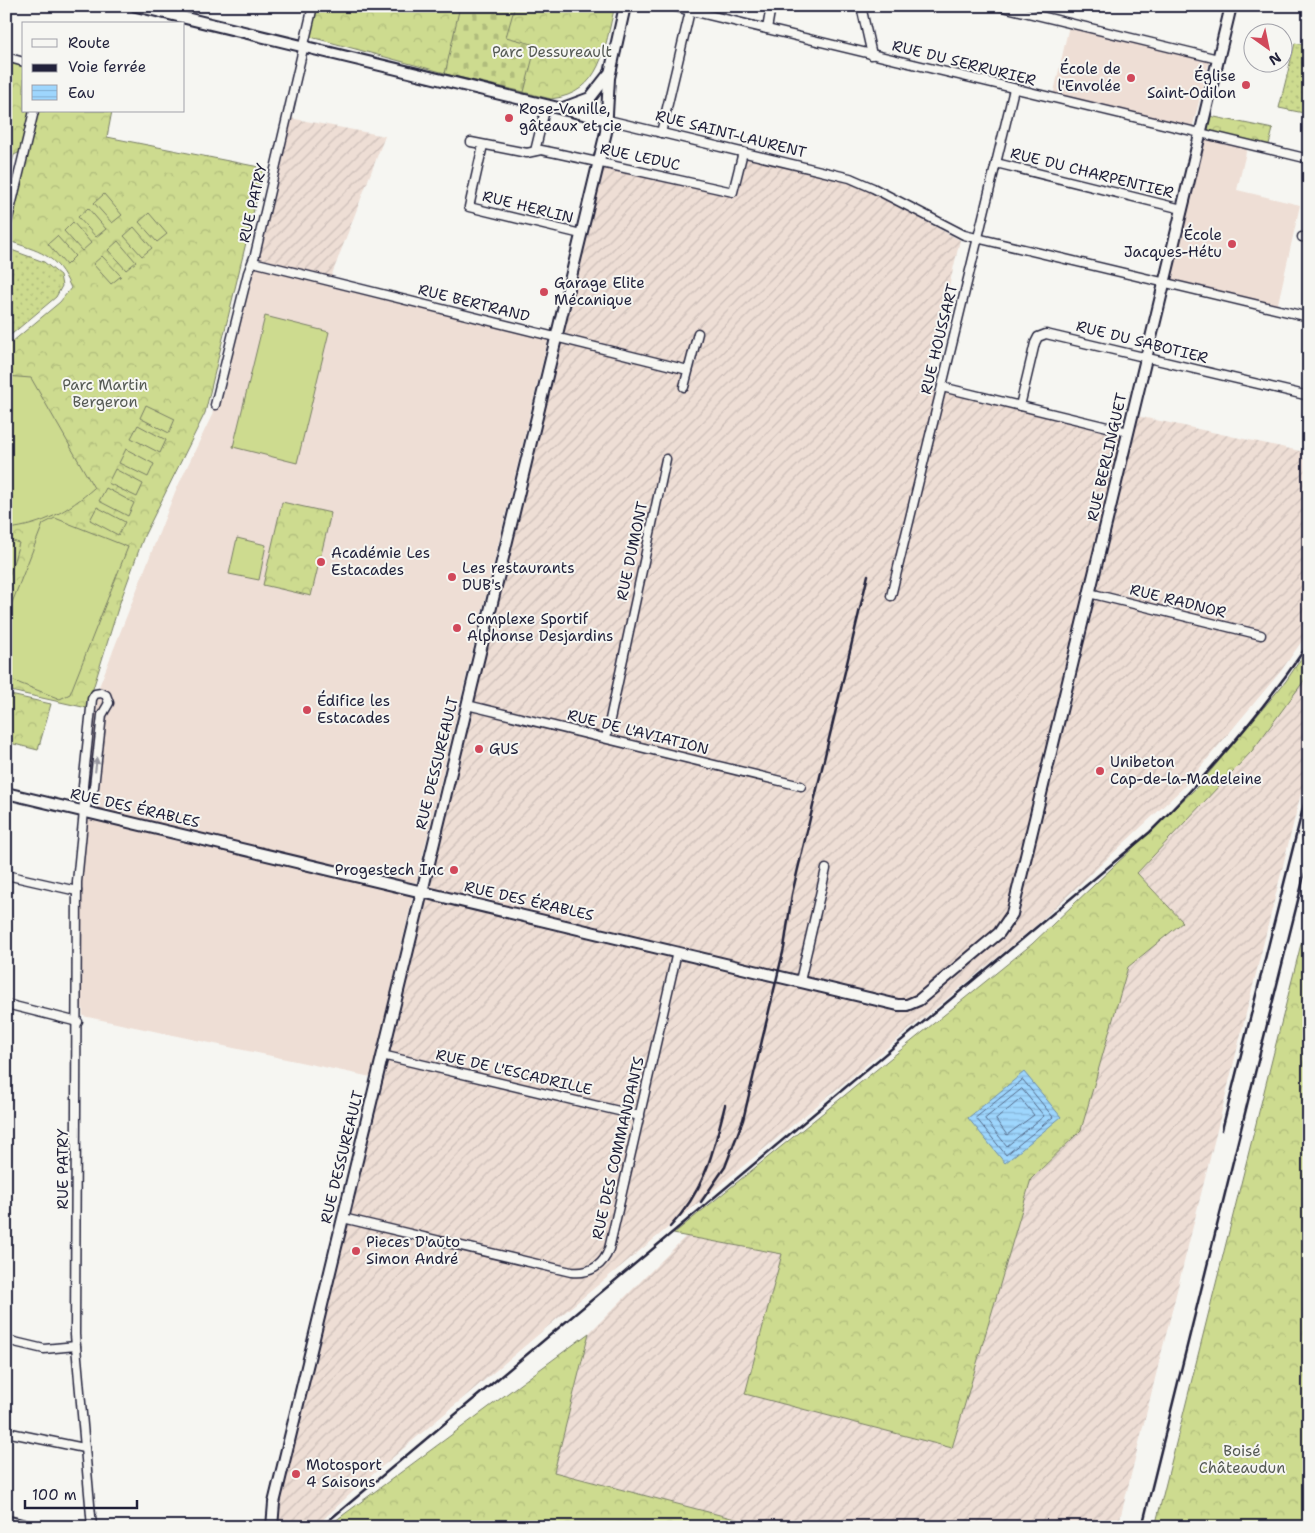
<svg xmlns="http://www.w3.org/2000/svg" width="1315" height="1533" viewBox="0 0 1315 1533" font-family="'Shantell Sans',sans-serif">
<defs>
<pattern id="industrial-furrows" width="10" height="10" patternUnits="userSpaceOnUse" patternTransform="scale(1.25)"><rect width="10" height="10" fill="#eeded5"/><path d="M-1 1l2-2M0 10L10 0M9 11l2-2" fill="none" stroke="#ccbeb8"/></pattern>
<pattern id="grass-dots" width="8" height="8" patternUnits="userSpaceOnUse" patternTransform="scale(1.25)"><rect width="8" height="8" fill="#cddb8f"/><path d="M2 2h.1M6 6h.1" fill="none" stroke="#b0bc7c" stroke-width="1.8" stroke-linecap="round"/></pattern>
<pattern id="forest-crowns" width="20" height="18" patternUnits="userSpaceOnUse" patternTransform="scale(1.25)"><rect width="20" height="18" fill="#cddb8f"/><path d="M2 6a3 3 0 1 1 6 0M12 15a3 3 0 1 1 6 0" fill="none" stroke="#b0bc7c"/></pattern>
<pattern id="cemetery-stones" width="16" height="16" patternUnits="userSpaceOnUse" patternTransform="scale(1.25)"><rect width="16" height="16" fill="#cddb8f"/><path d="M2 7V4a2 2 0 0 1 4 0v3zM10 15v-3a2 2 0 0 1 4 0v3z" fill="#b0bc7c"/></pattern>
<pattern id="water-rules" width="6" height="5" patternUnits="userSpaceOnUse" patternTransform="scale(1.25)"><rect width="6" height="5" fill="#9ed6fd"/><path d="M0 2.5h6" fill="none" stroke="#88b7da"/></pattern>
</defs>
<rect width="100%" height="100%" fill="#f6f6f2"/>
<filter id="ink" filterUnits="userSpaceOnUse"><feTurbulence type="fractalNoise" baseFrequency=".02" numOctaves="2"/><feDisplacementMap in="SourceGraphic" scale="10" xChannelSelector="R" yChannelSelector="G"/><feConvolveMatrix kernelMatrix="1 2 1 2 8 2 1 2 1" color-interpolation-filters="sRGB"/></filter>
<g filter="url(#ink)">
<!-- built -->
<g fill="#eeded5">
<path d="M 1069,26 L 1210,59 L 1192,129 L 1053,96 Z"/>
<path d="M 1195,134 L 1247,148 L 1237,190 L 1300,205 L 1277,308 L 1164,282 Z"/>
<path d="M 250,259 L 549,336 L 416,883 L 83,807 L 95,697 L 175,492 L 212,415 Z"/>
<path d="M 83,811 L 415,887 L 371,1077 L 83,1016 L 74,895 Z"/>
</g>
<!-- industrial -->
<g fill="url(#industrial-furrows)">
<path d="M 285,117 L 385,136 L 329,282 L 251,264 Z"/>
<path d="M 744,157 L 852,182 L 960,240 L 925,389 L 944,392 L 1131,438 L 1137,416 L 1309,453 L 1309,631 L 1281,671 L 1184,787 L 1033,928 L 564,1313 L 359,1486 L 315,1527 L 280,1526 L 269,1504 L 595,162 L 735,195 Z"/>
<path d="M 1309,674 L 1309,761 L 1118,1527 L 766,1527 L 554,1472 L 589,1333 L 686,1236 L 782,1254 L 952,1448 L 1031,1179 L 1081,1130 L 1128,967 L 1183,922 L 1137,873 L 1252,751 Z"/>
</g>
<!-- grass -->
<g fill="url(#grass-dots)" stroke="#787e65">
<path d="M 1295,43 L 1309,46 L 1309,114 L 1279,108 Z"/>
<path d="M 6,248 L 44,262 L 60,275 L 62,286 L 56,297 L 6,339 Z"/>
</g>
<!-- forest -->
<g fill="url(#forest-crowns)" stroke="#787e65">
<path d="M 314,6 L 615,6 C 604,48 602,93 551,99 L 441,72 L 307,36 Z"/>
<path d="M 6,57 L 24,61 L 24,111 L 112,111 L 107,137 L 264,168 L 205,413 L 144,536 L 119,605 L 87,708 L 6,690 L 6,347 L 60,302 L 71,288 C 56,253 40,252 6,240 L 6,217 L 24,150 L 14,155 L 6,184 Z"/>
<path d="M 1200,114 L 1273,129 L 1268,148 L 1196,130 Z"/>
<path d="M 282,502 L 331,513 L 311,596 L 263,585 Z"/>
<path d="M 1309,647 L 1309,674 L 1252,751 L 1137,873 L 1183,922 L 1128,967 L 1081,1130 L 1031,1179 L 952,1448 L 745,1394 L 782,1254 L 673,1234 L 1032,944 L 1197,787 L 1286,681 Z"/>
<path d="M 6,694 L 51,704 L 38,750 L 6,742 Z"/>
<path d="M 1309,912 L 1309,1527 L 1155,1527 Z"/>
<path d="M 589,1333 L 554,1472 L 766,1527 L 327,1527 Z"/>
</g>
<!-- cemetery -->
<path fill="url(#cemetery-stones)" stroke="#787e65" d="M 460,6 L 515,6 L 506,37 L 536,45 L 524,92 L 445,74 Z"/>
<!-- pitch -->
<g fill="#cddb8f" stroke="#787e65">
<path d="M 104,194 L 122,215 L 112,223 L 94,203 Z"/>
<path d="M 88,208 L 106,229 L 96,237 L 78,217 Z"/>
<path d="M 149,213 L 167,234 L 157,242 L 139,222 Z"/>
<path d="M 73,222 L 91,243 L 82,251 L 64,231 Z"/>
<path d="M 134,227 L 152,248 L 142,256 L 124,236 Z"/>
<path d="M 57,236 L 75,256 L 66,265 L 48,244 Z"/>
<path d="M 118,241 L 136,262 L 126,270 L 108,250 Z"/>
<path d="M 102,256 L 121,276 L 111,284 L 93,264 Z"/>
<path d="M 265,316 L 329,332 L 297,463 L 233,447 Z"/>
<path d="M 6,376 L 31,378 L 94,488 C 68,511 43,525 8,529 Z"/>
<path d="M 146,405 L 175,419 L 169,433 L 140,418 Z"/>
<path d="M 138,425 L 166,440 L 160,453 L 131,438 Z"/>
<path d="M 126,449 L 154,464 L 148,477 L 119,463 Z"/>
<path d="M 115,469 L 143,484 L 137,497 L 108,483 Z"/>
<path d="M 106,488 L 134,503 L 128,516 L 99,501 Z"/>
<path d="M 97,507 L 125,522 L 118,535 L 90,520 Z"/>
<path d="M 55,518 L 128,547 L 70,694 L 60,699 L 6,678 L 6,618 L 43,524 Z"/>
<path d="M 237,538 L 266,545 L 259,580 L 229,574 Z"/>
<path d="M 6,539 L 19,543 L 6,588 Z"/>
</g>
<!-- water -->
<path fill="url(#water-rules)" stroke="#6c8eaf" d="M 1024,1072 L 1061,1117 L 1005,1163 L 968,1118 Z"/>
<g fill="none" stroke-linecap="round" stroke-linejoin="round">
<!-- shore -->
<g stroke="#546a89" stroke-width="1">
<path d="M 1023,1080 L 1053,1117 L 1006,1155 L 976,1118 Z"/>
<path d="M 1022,1089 L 1044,1116 L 1007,1146 L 985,1119 Z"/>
<path d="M 1021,1099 L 1034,1115 L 1007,1135 L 996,1120 Z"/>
</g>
<!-- minor casing -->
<g stroke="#22223b" stroke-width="11">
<g id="minor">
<path d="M 671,6 L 1309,159"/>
<path d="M 861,6 L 872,55"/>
<path d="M 999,6 L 1218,59"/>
<path d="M 767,29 L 771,6"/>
<path d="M 6,57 L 24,62"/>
<path d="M 608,120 L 850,178 L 873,188 L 964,235 L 1309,317"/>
<path d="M 661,133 L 690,11"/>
<path d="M 471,142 L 527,153 L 541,150 L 556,153 L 733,192 L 743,152"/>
<path d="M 483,145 L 469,207 L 581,234"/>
<path d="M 535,151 L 546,106"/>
<path d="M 996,163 L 1182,209"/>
<path d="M 6,227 L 34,111"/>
<path d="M 1302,237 L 1309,238"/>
<path d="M 253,262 L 688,370"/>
<path d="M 684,387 L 698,333"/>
<path d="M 942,387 L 1128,432"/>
<path d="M 215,405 L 248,273 L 255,255 L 313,6"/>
<path d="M 1020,406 L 1035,343 L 1038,337 L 1046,334 L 1309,396"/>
<path d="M 1089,593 L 1261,635"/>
<path d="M 891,596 L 1014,89"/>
<path d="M 467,705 L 801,786"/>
<path d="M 606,738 L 666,459"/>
<path d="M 84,811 L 94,787 L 102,715 L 109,703 L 106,695 L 101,693 L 95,694 L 92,699 L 83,786 L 84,811 L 77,882 L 75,1335 L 92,1527"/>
<path d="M 6,875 L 77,891"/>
<path d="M 800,981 L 826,869"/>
<path d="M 6,1004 L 78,1022"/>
<path d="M 382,1055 L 640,1116"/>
<path d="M 343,1218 L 571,1272 C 590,1274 603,1266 609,1249 L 677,952"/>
<path d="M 6,1340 L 44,1349 L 76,1346"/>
<path d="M 6,1432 L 84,1448"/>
</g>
</g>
<!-- tertiary casing -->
<g stroke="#22223b" stroke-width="14">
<g id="tertiary">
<path d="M 136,6 L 608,120"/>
<path d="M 563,108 L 590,98 L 608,75"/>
<path d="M 6,793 L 898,1005 L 907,1005 L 919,1000 L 999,933 L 1012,914 L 1231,6"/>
<path d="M 6,1521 L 30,1527"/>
<path d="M 272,1527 L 274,1503 L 606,132 L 609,78 L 625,6"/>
</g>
</g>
<!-- minor -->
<use href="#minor" stroke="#f6f6f2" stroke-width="8"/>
<!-- tertiary -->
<use href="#tertiary" stroke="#f6f6f2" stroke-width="10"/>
<!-- rail -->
<g stroke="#22223b" stroke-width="2.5">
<path d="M 1222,1130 L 1309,784"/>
<path d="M 701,1202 L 725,1167 L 743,1120 L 784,948 L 792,894 L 868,575"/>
<path d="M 670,1227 C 705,1190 713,1153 725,1105"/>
<path d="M 321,1527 L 1150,832 C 1209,774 1262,712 1309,643"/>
<path d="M 1142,1527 L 1309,856"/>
</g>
</g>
<!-- one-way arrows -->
<defs><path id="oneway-solid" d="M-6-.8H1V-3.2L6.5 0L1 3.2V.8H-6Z" transform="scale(1.25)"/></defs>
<use fill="#9797a0" href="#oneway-solid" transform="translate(96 765) rotate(-83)"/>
</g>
<!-- markers -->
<g fill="#d1495b" stroke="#f6f6f2" stroke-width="2">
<circle cx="1131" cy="78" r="5"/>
<circle cx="1246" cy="85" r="5"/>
<circle cx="509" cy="118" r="5"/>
<circle cx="1232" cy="244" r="5"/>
<circle cx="544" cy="292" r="5"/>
<circle cx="321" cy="562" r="5"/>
<circle cx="452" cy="577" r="5"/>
<circle cx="457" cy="628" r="5"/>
<circle cx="307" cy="710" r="5"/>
<circle cx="479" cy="749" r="5"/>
<circle cx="1100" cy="771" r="5"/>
<circle cx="454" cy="870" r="5"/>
<circle cx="356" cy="1251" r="5"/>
<circle cx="296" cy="1474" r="5"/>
</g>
<g text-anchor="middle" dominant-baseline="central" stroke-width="4" stroke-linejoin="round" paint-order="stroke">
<!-- park labels -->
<g font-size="15" fill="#555a54" stroke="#f6f6f2">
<text x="552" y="52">Parc Dessureault</text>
<text x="105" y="385">Parc Martin<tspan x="105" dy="17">Bergeron</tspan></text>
<text x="1242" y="1451">Boisé<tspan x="1242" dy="17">Châteaudun</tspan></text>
</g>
<!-- street labels -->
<g font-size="15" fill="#22223b" stroke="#f6f6f2">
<text transform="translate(964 63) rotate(14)">RUE DU SERRURIER</text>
<text transform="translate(731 134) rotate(14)">RUE SAINT-LAURENT</text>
<text transform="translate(640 157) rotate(12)">RUE LEDUC</text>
<text transform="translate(1092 173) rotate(14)">RUE DU CHARPENTIER</text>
<text transform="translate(253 203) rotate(-77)">RUE PATRY</text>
<text transform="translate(528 207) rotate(14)">RUE HERLIN</text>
<text transform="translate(474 303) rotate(14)">RUE BERTRAND</text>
<text transform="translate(939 339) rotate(-76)">RUE HOUSSART</text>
<text transform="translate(1142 342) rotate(14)">RUE DU SABOTIER</text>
<text transform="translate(1107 457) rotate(-77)">RUE BERLINGUET</text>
<text transform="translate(632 551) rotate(-78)">RUE DUMONT</text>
<text transform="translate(1178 601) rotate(14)">RUE RADNOR</text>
<text transform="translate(638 732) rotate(14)">RUE DE L'AVIATION</text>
<text transform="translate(437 763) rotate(-76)">RUE DESSUREAULT</text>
<text transform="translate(135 808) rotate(13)">RUE DES ÉRABLES</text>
<text transform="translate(529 901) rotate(13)">RUE DES ÉRABLES</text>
<text transform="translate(514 1072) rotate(13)">RUE DE L'ESCADRILLE</text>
<text transform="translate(618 1148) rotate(-77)">RUE DES COMMANDANTS</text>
<text transform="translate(342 1157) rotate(-76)">RUE DESSUREAULT</text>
<text transform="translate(63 1169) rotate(-90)">RUE PATRY</text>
</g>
<!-- poi labels -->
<g font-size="15" fill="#22223b" stroke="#f6f6f2" text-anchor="start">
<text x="1121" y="69" text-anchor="end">École de<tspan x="1121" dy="17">l'Envolée</tspan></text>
<text x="1236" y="76" text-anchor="end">Église<tspan x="1236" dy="17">Saint-Odilon</tspan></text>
<text x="519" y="109">Rose-Vanille,<tspan x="519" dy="17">gâteaux et cie</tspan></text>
<text x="1222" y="235" text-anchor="end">École<tspan x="1222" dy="17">Jacques-Hétu</tspan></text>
<text x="554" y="283">Garage Elite<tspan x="554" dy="17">Mécanique</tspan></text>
<text x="331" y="553">Académie Les<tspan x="331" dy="17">Estacades</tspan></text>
<text x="462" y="568">Les restaurants<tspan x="462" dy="17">DUB's</tspan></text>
<text x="467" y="619">Complexe Sportif<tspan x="467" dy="17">Alphonse Desjardins</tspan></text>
<text x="317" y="701">Édifice les<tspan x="317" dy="17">Estacades</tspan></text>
<text x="489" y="749">GUS</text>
<text x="1110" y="762">Unibeton<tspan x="1110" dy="17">Cap-de-la-Madeleine</tspan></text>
<text x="444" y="870" text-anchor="end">Progestech Inc</text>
<text x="366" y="1242">Pieces D'auto<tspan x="366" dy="17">Simon André</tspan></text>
<text x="306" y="1465">Motosport<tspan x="306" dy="17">4 Saisons</tspan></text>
</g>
</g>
<!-- margin -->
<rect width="1315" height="1533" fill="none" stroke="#f6f6f2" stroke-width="25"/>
<rect x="12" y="12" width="1290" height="1508" fill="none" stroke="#22223b" stroke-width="2" filter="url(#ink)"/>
<!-- legend -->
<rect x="22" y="22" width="162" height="90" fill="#f6f6f2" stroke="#a1a1a9"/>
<rect x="32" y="39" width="25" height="8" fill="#f6f6f2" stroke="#a1a1a9"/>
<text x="68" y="48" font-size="15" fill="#22223b">Route</text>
<rect x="32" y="64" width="25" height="8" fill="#22223b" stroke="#a1a1a9"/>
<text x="68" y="72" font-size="15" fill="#22223b">Voie ferrée</text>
<rect x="32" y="85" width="25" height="15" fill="url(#water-rules)" stroke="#a1a1a9"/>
<text x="68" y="98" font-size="15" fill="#22223b">Eau</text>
<!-- north arrow -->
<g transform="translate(1268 48) rotate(147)"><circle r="24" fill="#f6f6f2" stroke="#a1a1a9"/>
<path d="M0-4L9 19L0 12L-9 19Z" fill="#d1495b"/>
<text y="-8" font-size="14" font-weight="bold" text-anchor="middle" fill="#22223b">N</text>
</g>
<!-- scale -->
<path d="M25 1500v8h112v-8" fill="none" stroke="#22223b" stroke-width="2.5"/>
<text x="32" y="1500" font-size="15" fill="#22223b" stroke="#f6f6f2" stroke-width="4" paint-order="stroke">100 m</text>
</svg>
